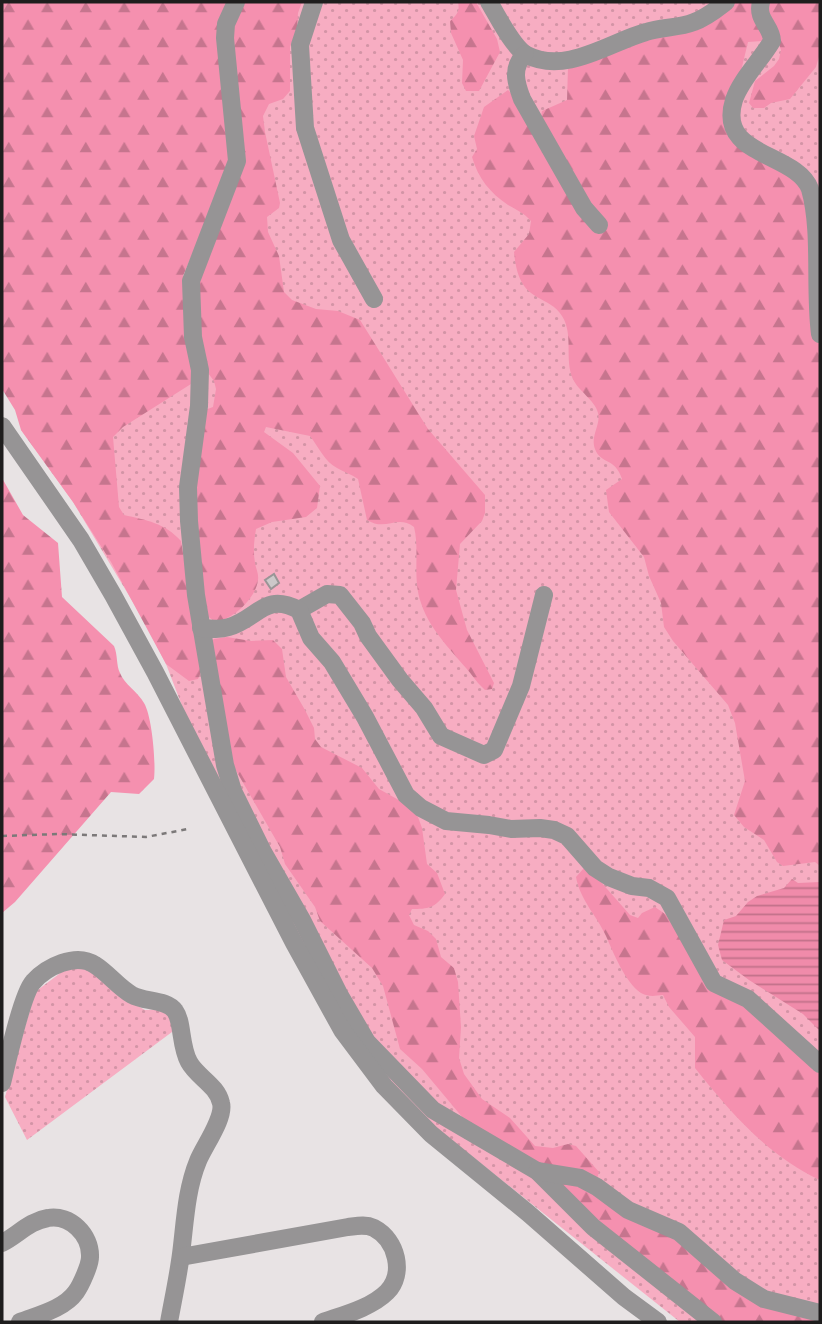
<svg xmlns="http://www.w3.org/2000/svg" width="822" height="1324" viewBox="0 0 822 1324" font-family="'Open Sans',sans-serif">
<defs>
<pattern id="grass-dots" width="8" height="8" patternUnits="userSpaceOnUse" patternTransform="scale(1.75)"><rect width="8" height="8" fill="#f7adc2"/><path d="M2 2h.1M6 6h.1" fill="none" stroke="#d394a6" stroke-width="1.8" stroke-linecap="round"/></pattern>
<pattern id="forest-firs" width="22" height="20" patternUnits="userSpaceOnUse" patternTransform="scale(1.75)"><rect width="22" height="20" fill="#f590af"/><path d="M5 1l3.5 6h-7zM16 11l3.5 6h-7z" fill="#c6758e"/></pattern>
<pattern id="water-rules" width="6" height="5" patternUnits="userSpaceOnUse" patternTransform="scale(1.75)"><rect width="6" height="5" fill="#f08baa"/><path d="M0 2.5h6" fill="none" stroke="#c2718a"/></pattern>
</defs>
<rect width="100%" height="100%" fill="#e8e3e4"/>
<!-- grass -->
<g fill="url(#grass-dots)">
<path d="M 224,2 L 820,2 L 820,1322 L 680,1322 L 430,1123 L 391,1083 L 353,1037 L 281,903 L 184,711 L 166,664 L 143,619 L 73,502 L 21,430 L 187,317 L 183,276 L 213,206 Z"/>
<path d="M 71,969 L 90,969 L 129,1001 L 145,1010 L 164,1009 L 172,1017 L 172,1032 L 27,1140 L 5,1097 L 35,992 L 63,971 Z"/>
</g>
<!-- forest -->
<g fill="url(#forest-firs)">
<path d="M 2,2 L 229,2 L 229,159 L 213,206 L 183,276 L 194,373 L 191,384 L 123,427 L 113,437 L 119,507 L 124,515 C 146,520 165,523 181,541 L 202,669 L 198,679 L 189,681 L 166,664 L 111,562 L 73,502 L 21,430 L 15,410 L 2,389 Z"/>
<path d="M 240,2 L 302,2 L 298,13 L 297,30 L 290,47 L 290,91 L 283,99 L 269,104 L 263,116 L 265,132 L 280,203 L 279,208 L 267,217 L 268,232 L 279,256 L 284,292 L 292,300 L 316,309 L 338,311 L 360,320 L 428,429 L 485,495 L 485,513 L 482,521 L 460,544 L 456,590 L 467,630 L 494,683 L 492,689 L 485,690 L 478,683 C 459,657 431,634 421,603 C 412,578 420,551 414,527 C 397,514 386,532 367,520 L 358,479 C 351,474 344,472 337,468 C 325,462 318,446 310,436 L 266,427 L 264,432 L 293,453 L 320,486 L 317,508 L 306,517 L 272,522 L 256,529 C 254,541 253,551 255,563 C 256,569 259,574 258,580 C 256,598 233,619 216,622 L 207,616 L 201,599 L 194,485 L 202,411 L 213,407 L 216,389 L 214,381 L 205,369 L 198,335 L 200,269 L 234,187 L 229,30 Z"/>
<path d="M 458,2 L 476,2 L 497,39 L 500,52 L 479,91 L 466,91 L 462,83 L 463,60 L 451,33 L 450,21 C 457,15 460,11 458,2 Z"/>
<path d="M 732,2 L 757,2 L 766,37 L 762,41 L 748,42 L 729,121 L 805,185 L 818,341 L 820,347 L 820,866 L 815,862 L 783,866 L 777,862 L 764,840 L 744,827 L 734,815 L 745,781 L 735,723 L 728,705 L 673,641 L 664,627 L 661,603 L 649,576 L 644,557 L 609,512 L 606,490 L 622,479 C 615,457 601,465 595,449 C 590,436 601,425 598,413 C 595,400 578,391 573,379 C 564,359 574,335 562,316 C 555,305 547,303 537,297 C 519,287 516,270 514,252 L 529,234 L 531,221 C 524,213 517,210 508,205 C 490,193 478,178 472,157 L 477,149 L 474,136 L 484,107 L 508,90 L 520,102 L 589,207 L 540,122 L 542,111 L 567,100 L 568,67 Z"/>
<path d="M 765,2 L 820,2 L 820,53 L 816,67 L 790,99 L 771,103 L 764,108 L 753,108 L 749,103 L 755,81 L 774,66 L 779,59 L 781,50 Z"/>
<path d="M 2,478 L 23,515 L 58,543 L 62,597 L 114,646 C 118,655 116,665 120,673 C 124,684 138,692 144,703 C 152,716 156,763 154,779 L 139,794 L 111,792 L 15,902 L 2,913 Z"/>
<path d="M 227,637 L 251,641 L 273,640 L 282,649 L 286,677 L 305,710 L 314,728 L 315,739 L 321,747 L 362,768 L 379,789 L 406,804 L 418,817 L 422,828 L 427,864 L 437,873 L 445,894 C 435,908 428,909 412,909 L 409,915 L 414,925 L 428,931 L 436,939 L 441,957 L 454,968 L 458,982 L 461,1027 L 459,1058 L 464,1074 L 482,1099 L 510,1118 L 535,1146 L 553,1148 L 568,1144 L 576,1146 L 599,1172 L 597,1179 L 541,1168 L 463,1118 L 422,1069 L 400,1049 L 383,986 L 372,968 L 320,921 L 315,907 L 285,864 L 280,847 L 230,760 L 210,642 L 214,639 Z"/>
<path d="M 584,868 L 593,873 L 630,915 L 638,918 L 642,913 L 655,907 L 675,921 L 728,992 L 820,1072 L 820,1180 C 768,1156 730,1112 695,1068 L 695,1037 L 669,1007 L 663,995 C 654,996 649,997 641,993 C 625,982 614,954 606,936 C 597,916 580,900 576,877 Z"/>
<path d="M 550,1176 L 576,1180 L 677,1235 L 731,1281 L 820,1316 L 820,1322 L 721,1322 L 617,1240 Z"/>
</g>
<!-- water -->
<path fill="url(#water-rules)" d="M 792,879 L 798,883 L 820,882 L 820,1031 L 803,1014 L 749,980 L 722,960 L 718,945 L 724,920 L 736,916 L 748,902 L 757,896 L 784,888 Z"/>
<!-- building -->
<path fill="#ccc8c9" stroke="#999596" stroke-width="2" d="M 274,574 L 279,583 L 271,589 L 265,580 Z"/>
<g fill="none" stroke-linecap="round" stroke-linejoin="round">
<!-- path -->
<path stroke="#7c7979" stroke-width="2.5" stroke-dasharray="5 5" stroke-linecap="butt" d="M 2,836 L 58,834 L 146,837 L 188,829"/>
<!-- minor -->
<g stroke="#969495" stroke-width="18">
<path d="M 236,2 L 226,24 L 225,38 L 237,161 L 191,281 L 193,337 L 200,370 L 199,406 L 188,487 L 189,521 L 196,595 L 225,765 L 233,791 L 263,852 L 302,920 L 339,994 L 367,1042 L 433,1110 L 537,1171 L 593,1227 L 713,1322"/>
<path d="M 314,2 L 300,45 L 305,128 L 341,240 L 374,299"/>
<path d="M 489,2 C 497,15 513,48 527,55 C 566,75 610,42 646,32 C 662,27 679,28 694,22 C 706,18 717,9 726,2"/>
<path d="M 761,2 C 756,20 772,26 772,41 C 761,60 741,79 734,100 C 716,157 796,152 810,189 C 822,231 814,289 820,334"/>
<path d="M 525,54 C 511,68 516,83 522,99 L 584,208 L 599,225"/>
<path d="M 2,426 L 81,540 L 113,595 L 155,672 L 294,943 L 342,1030 L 384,1086 L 431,1134 L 528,1213 L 624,1297 L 658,1322"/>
<path d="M 299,610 L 327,594 L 340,595 L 362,623 L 368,636 L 400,680 L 424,708 L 441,736 L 484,755 L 494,750 L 497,743 L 521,686 L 544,595"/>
<path d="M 201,628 C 211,629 220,630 229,627 C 259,618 264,592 299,610 L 311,638 L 332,662 L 365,717 L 406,795 L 421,808 L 446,821 L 489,825 L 511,829 L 540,828 L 554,830 L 567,836 L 595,868 L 609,877 L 632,886 L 649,888 L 667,898 L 714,983 L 748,999 L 820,1064"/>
<path d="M 2,1083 C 7,1063 22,994 33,982 C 46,967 76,952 95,965 C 108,973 118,987 132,995 C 144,1002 167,999 175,1011 C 183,1022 180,1046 189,1062 C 197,1077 217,1085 221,1103 C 225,1118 204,1146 198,1161 C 186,1190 185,1223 181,1254 C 178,1277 173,1300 169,1322"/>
<path d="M 537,1171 L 580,1178 L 597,1187 L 628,1210 L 679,1232 L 735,1281 L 764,1299 L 820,1313"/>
<path d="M 2,1243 C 18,1235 29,1221 48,1218 C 70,1214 91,1235 90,1257 C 90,1265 81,1285 76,1292 C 64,1309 38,1315 20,1322"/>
<path d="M 181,1257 L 348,1227 C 357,1226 365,1224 374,1228 C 397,1240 405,1274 387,1292 C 371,1308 343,1315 323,1322"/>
</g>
</g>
<!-- border -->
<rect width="822" height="1324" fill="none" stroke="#1e1d1d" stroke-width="7"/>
</svg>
